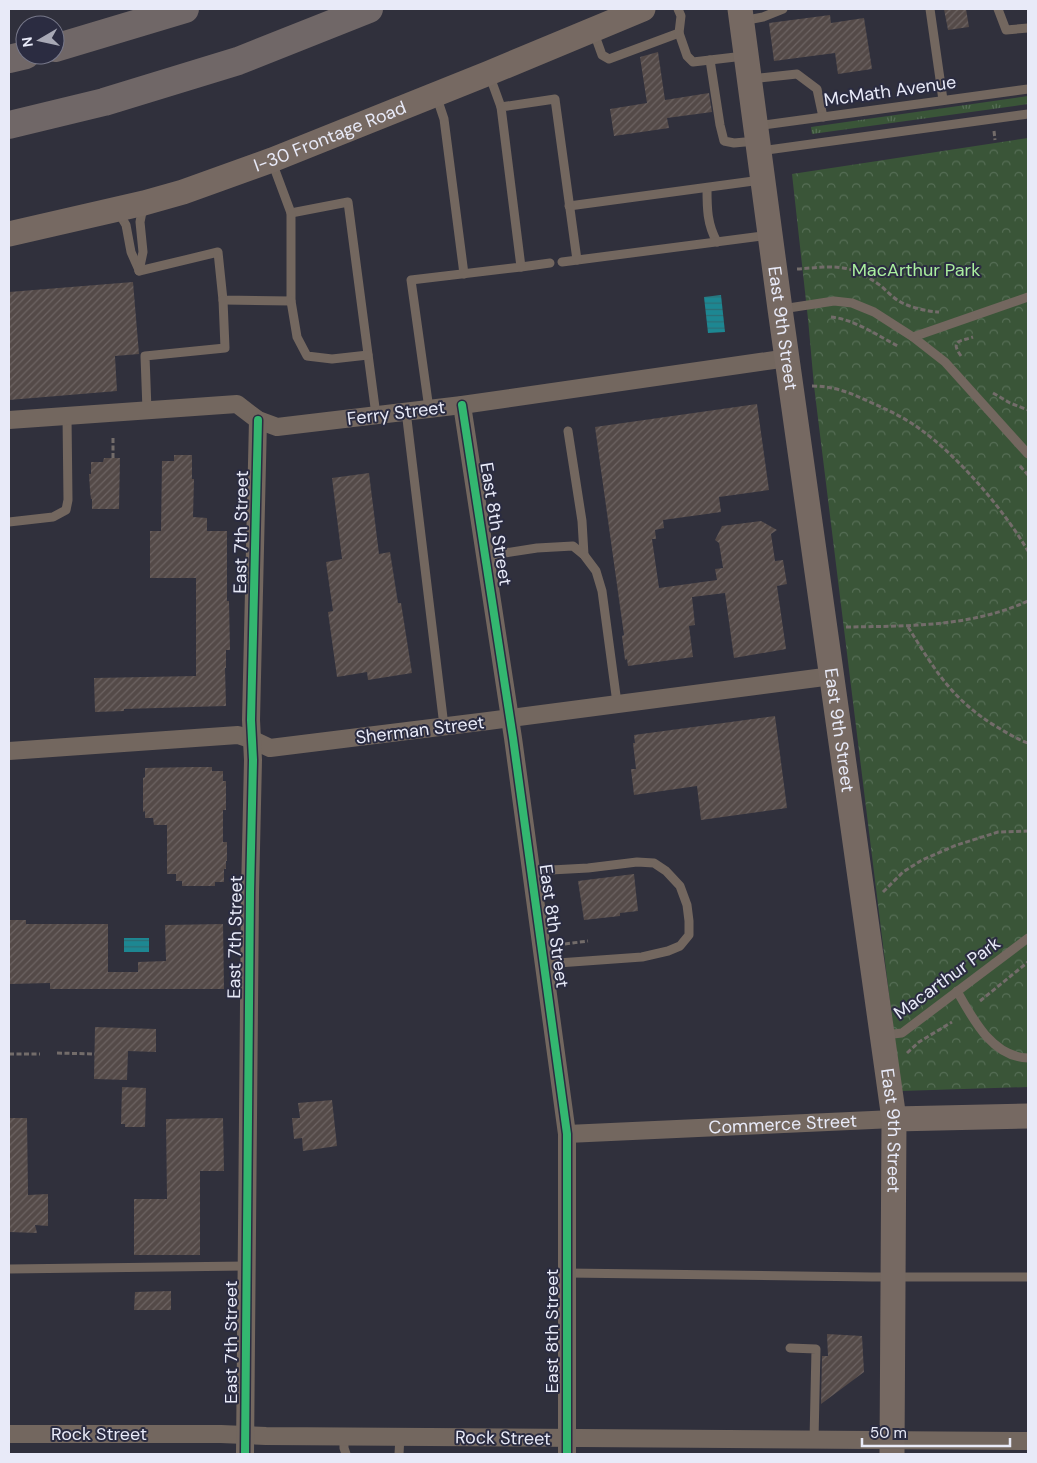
<svg xmlns="http://www.w3.org/2000/svg" width="1037" height="1463" viewBox="0 0 1037 1463" font-family="'DM Sans',sans-serif">
<defs>
<pattern id="grass-tufts" width="24" height="20" patternUnits="userSpaceOnUse" patternTransform="scale(1.25)"><rect width="24" height="20" fill="#3a5538"/><path d="M3 7l-1-3M5 7V3M7 7l1-3M15 17l-1-3M17 17v-4M19 17l1-3" fill="none" stroke="#566e56"/></pattern>
<pattern id="park-crowns" width="20" height="18" patternUnits="userSpaceOnUse" patternTransform="scale(1.25)"><rect width="20" height="18" fill="#3a5538"/><path d="M2 6a3 3 0 1 1 6 0M12 15a3 3 0 1 1 6 0" fill="none" stroke="#566e56"/></pattern>
<pattern id="water-rules" width="6" height="5" patternUnits="userSpaceOnUse" patternTransform="scale(1.25)"><rect width="6" height="5" fill="#1d8792"/><path d="M0 2.5h6" fill="none" stroke="#2d6d75"/></pattern>
<pattern id="building-hatch" width="6" height="6" patternUnits="userSpaceOnUse" patternTransform="scale(1.25)"><rect width="6" height="6" fill="#544a48"/><path d="M-1 1l2-2M0 6l6-6M5 7l2-2" fill="none" stroke="#6d6463"/></pattern>
</defs>
<rect width="100%" height="100%" fill="#30303c"/>
<!-- grass -->
<path fill="url(#grass-tufts)" d="M 1028,96 L 1028,104 L 812,134 L 811,127 Z"/>
<!-- park -->
<path fill="url(#park-crowns)" d="M 1028,138 L 1028,1087 L 901,1091 L 814,386 L 808,319 L 792,174 Z"/>
<!-- water -->
<g fill="url(#water-rules)">
<path d="M 721,295 L 725,332 L 708,333 L 704,297 Z"/>
<rect x="124" y="938" width="25" height="14"/>
</g>
<!-- building -->
<g fill="url(#building-hatch)">
<path d="M 944,9 L 966,9 L 969,27 L 948,30 Z"/>
<path d="M 830,15 L 831,23 L 864,18 L 872,69 L 838,74 L 835,53 L 774,61 L 769,23 Z"/>
<path d="M 658,52 L 665,100 L 709,93 L 712,112 L 667,118 L 669,128 L 614,136 L 610,109 L 647,103 L 640,57 Z"/>
<path d="M 133,282 L 139,354 L 115,356 L 117,391 L 9,400 L 9,292 Z"/>
<path d="M 757,404 L 769,490 L 719,497 L 721,512 L 663,520 L 664,528 L 655,530 L 656,539 L 652,539 L 659,588 L 717,580 L 715,569 L 723,568 L 719,543 L 715,540 L 722,526 L 761,521 L 777,530 L 771,534 L 775,561 L 783,560 L 787,584 L 777,586 L 786,649 L 734,658 L 725,593 L 692,597 L 695,625 L 689,626 L 693,657 L 628,666 L 627,659 L 625,660 L 622,636 L 624,635 L 595,427 Z"/>
<path d="M 174,455 L 192,455 L 192,479 L 194,479 L 193,517 L 207,518 L 207,531 L 227,531 L 227,601 L 229,601 L 230,650 L 226,650 L 226,668 L 225,668 L 226,706 L 124,709 L 124,711 L 95,712 L 94,678 L 196,676 L 196,578 L 150,578 L 150,531 L 161,531 L 162,461 L 174,461 Z"/>
<path d="M 104,458 L 120,458 L 119,509 L 92,509 L 92,499 L 91,499 L 90,490 L 89,474 L 91,474 L 91,462 L 103,462 Z"/>
<path d="M 369,473 L 379,554 L 390,552 L 398,603 L 401,603 L 412,673 L 368,680 L 367,672 L 337,677 L 328,612 L 333,611 L 326,562 L 342,559 L 332,478 Z"/>
<path d="M 775,716 L 787,808 L 701,820 L 697,786 L 634,795 L 631,769 L 636,769 L 633,743 L 635,743 L 634,735 Z"/>
<path d="M 192,767 L 212,767 L 212,771 L 223,771 L 223,781 L 226,781 L 226,810 L 223,810 L 223,842 L 227,842 L 227,861 L 226,861 L 226,869 L 224,869 L 224,882 L 215,882 L 215,886 L 182,886 L 182,881 L 176,881 L 176,874 L 167,874 L 167,825 L 154,825 L 153,818 L 145,818 L 145,811 L 143,812 L 143,778 L 145,777 L 145,768 Z"/>
<path d="M 634,874 L 638,911 L 620,913 L 620,916 L 584,920 L 578,881 Z"/>
<path d="M 9,920 L 26,920 L 26,924 L 108,924 L 108,972 L 138,972 L 138,962 L 166,961 L 165,925 L 223,924 L 224,989 L 50,989 L 50,983 L 9,984 Z"/>
<path d="M 95,1027 L 156,1029 L 156,1052 L 128,1051 L 127,1080 L 94,1079 Z"/>
<path d="M 122,1087 L 146,1088 L 145,1127 L 125,1127 L 125,1124 L 121,1124 Z"/>
<path d="M 332,1100 L 337,1146 L 303,1151 L 302,1138 L 294,1139 L 292,1118 L 300,1118 L 298,1103 Z"/>
<path d="M 9,1118 L 27,1118 L 28,1195 L 48,1194 L 48,1226 L 35,1225 L 37,1233 L 9,1232 Z"/>
<path d="M 223,1118 L 224,1171 L 200,1171 L 200,1255 L 134,1255 L 134,1199 L 167,1199 L 166,1119 Z"/>
<path d="M 171,1291 L 171,1310 L 134,1310 L 135,1292 Z"/>
<path d="M 827,1334 L 862,1336 L 864,1372 L 821,1404 L 822,1356 L 828,1356 Z"/>
</g>
<g fill="none" stroke-linecap="round" stroke-linejoin="round">
<!-- path -->
<g stroke="#736c6a" stroke-width="3" stroke-dasharray="5 2.5" stroke-linecap="butt">
<path d="M 994,131 L 995,140"/>
<path d="M 797,269 C 816,268 837,264 855,271 C 864,275 873,280 881,286 C 887,291 892,297 899,301 C 908,307 929,312 939,312"/>
<path d="M 831,317 C 854,319 878,336 898,346"/>
<path d="M 961,356 C 950,340 959,342 973,337"/>
<path d="M 812,386 C 834,386 851,393 870,402 C 888,410 905,418 920,429 C 959,457 1004,510 1028,551"/>
<path d="M 993,393 L 1010,403 L 1028,410"/>
<path d="M 113,458 L 113,438"/>
<path d="M 1020,466 L 1028,475"/>
<path d="M 846,627 C 908,626 971,627 1028,601"/>
<path d="M 908,627 C 935,670 952,700 997,727 C 1007,733 1017,739 1028,743"/>
<path d="M 883,892 L 903,872 L 922,860 L 954,846 L 998,832 L 1028,831"/>
<path d="M 565,944 L 588,941"/>
<path d="M 980,1001 L 1028,962"/>
<path d="M 57,1053 L 95,1054"/>
<path d="M 907,1053 L 919,1042 L 952,1022"/>
<path d="M 9,1054 L 40,1054"/>
</g>
<!-- lane -->
<g stroke="#73675f" stroke-width="9">
<path d="M 930,9 L 943,100"/>
<path d="M 998,9 L 1006,30 L 1028,28"/>
<path d="M 742,21 L 763,17 L 783,9"/>
<path d="M 593,30 L 602,55 L 609,59 L 679,33 L 681,16 L 678,9"/>
<path d="M 679,33 L 687,56 L 693,62 L 744,56"/>
<path d="M 710,60 L 720,125 L 724,141 L 734,143 L 756,141"/>
<path d="M 489,74 L 501,107"/>
<path d="M 751,79 L 797,74 L 817,89 L 823,117"/>
<path d="M 436,95 L 444,119 L 464,274"/>
<path d="M 756,126 L 1028,89"/>
<path d="M 760,151 L 1028,114"/>
<path d="M 707,188 C 707,208 707,224 717,242"/>
<path d="M 569,206 L 761,180"/>
<path d="M 117,210 L 126,225 L 131,252 L 139,270"/>
<path d="M 291,213 L 348,202 L 376,415"/>
<path d="M 562,262 L 770,235"/>
<path d="M 521,267 L 550,263"/>
<path d="M 139,271 L 218,252 L 223,300 L 291,301 L 291,213 L 272,162"/>
<path d="M 139,271 L 143,252 L 140,222 L 143,207"/>
<path d="M 291,301 L 297,337 L 307,356 L 332,359 L 368,355"/>
<path d="M 782,309 L 834,301 L 852,303 L 874,312 L 913,337 L 945,362 L 1028,454"/>
<path d="M 913,337 L 1028,297"/>
<path d="M 429,409 L 411,280 L 521,267 L 501,107 L 555,99 L 577,260"/>
<path d="M 147,410 L 145,356 L 225,348 L 223,300"/>
<path d="M 406,411 L 444,726"/>
<path d="M 568,431 L 582,521 L 584,555"/>
<path d="M 9,522 L 53,517 L 66,510 L 68,500 L 67,416"/>
<path d="M 485,556 L 537,548 L 573,546 L 584,555 L 596,571 L 602,591 L 617,703"/>
<path d="M 532,871 L 588,868 L 637,862 L 654,863 L 666,871 L 680,886 L 687,905 L 689,921 L 689,935 L 680,946 L 668,951 L 642,957 L 544,964"/>
<path d="M 957,991 C 973,1019 992,1057 1028,1058"/>
<path d="M 884,1035 L 902,1033 L 1028,938"/>
<path d="M 9,1269 L 246,1266"/>
<path d="M 567,1273 L 872,1277 L 1028,1277"/>
<path d="M 790,1348 L 816,1349 L 814,1440"/>
<path d="M 344,1436 L 344,1448 L 346,1454"/>
<path d="M 399,1454 L 400,1436"/>
</g>
<!-- street -->
<g stroke="#73675f" stroke-width="18">
<path d="M 462,405 L 513,738 L 567,1134 L 567,1454"/>
<path d="M 9,420 L 237,404 L 258,420 L 277,427 L 462,405 L 788,358"/>
<path d="M 9,751 L 238,735 L 253,740 L 270,748 L 488,721 L 832,676"/>
<path id="s1" d="M 567,1134 L 894,1119"/>
<path d="M 9,1434 L 221,1434 L 266,1436 L 1028,1441"/>
<path d="M 245,1454 L 250,893 L 253,760 L 251,720 L 258,420"/>
</g>
<!-- secondary -->
<g stroke="#766962" stroke-width="25">
<path id="s2" d="M 740,9 L 780,309 L 894,1119 L 892,1454"/>
<path id="s3" d="M 9,234 L 144,203 L 183,192 L 272,160 L 489,73 L 643,9"/>
<path d="M 894,1119 L 1028,1116"/>
</g>
<!-- highway -->
<g stroke="#706767" stroke-width="28">
<path d="M 55,48 L 185,9"/>
<path d="M 9,59 L 26,55"/>
<path d="M 9,125 L 104,102 L 238,61 L 369,9"/>
</g>
<!-- cycleway casing -->
<g stroke="#2b2c41" stroke-width="11">
<g id="cycleway">
<path d="M 462,405 L 513,738 L 567,1134 L 567,1454"/>
<path d="M 245,1454 L 250,893 L 253,760 L 251,720 L 258,420"/>
</g>
</g>
<!-- cycleway -->
<use href="#cycleway" stroke="#33b770" stroke-width="8"/>
</g>
<g text-anchor="middle" dominant-baseline="central" stroke-width="4" stroke-linejoin="round" paint-order="stroke">
<!-- street labels -->
<g font-size="18" fill="#e8eaf8" stroke="#2b2c41">
<text transform="translate(890 91) rotate(-8)">McMath Avenue</text>
<text stroke="none"><textPath href="#s3" startOffset="336">I-30 Frontage Road</textPath></text>
<text stroke="none"><textPath href="#s2" startOffset="322">East 9th Street</textPath></text>
<text transform="translate(396 413) rotate(-7)">Ferry Street</text>
<text transform="translate(496 524) rotate(81)">East 8th Street</text>
<text transform="translate(241 532) rotate(-89)">East 7th Street</text>
<text transform="translate(420 730) rotate(-7)">Sherman Street</text>
<text stroke="none"><textPath href="#s2" startOffset="728">East 9th Street</textPath></text>
<text transform="translate(554 926) rotate(82)">East 8th Street</text>
<text transform="translate(235 937) rotate(-89)">East 7th Street</text>
<text transform="translate(947 978) rotate(-36)">Macarthur Park</text>
<text stroke="none"><textPath href="#s1" startOffset="216">Commerce Street</textPath></text>
<text stroke="none"><textPath href="#s2" startOffset="1132">East 9th Street</textPath></text>
<text transform="translate(552 1331) rotate(-90)">East 8th Street</text>
<text transform="translate(231 1342) rotate(-90)">East 7th Street</text>
<text x="99" y="1434">Rock Street</text>
<text transform="translate(503 1438) rotate(1)">Rock Street</text>
</g>
<!-- park labels -->
<g font-size="18" fill="#aaef9f" stroke="#2b2c41">
<text x="916" y="270">MacArthur Park</text>
</g>
</g>
<!-- border -->
<rect width="1037" height="1463" fill="none" stroke="#e8eaf8" stroke-width="20"/>
<!-- north arrow -->
<g transform="translate(40 40) rotate(261)"><circle r="24" fill="#2b2c41" stroke="#77788a"/>
<path d="M0-4L9 19L0 12L-9 19Z" fill="#a8a9b6"/>
<text y="-8" font-size="14" font-weight="bold" text-anchor="middle" fill="#e8eaf8">N</text>
</g>
<!-- scale -->
<path d="M862 1438v8h148v-8" fill="none" stroke="#e8eaf8" stroke-width="2.5"/>
<text x="870" y="1438" font-size="15" fill="#e8eaf8" stroke="#2b2c41" stroke-width="4" paint-order="stroke">50 m</text>
</svg>
